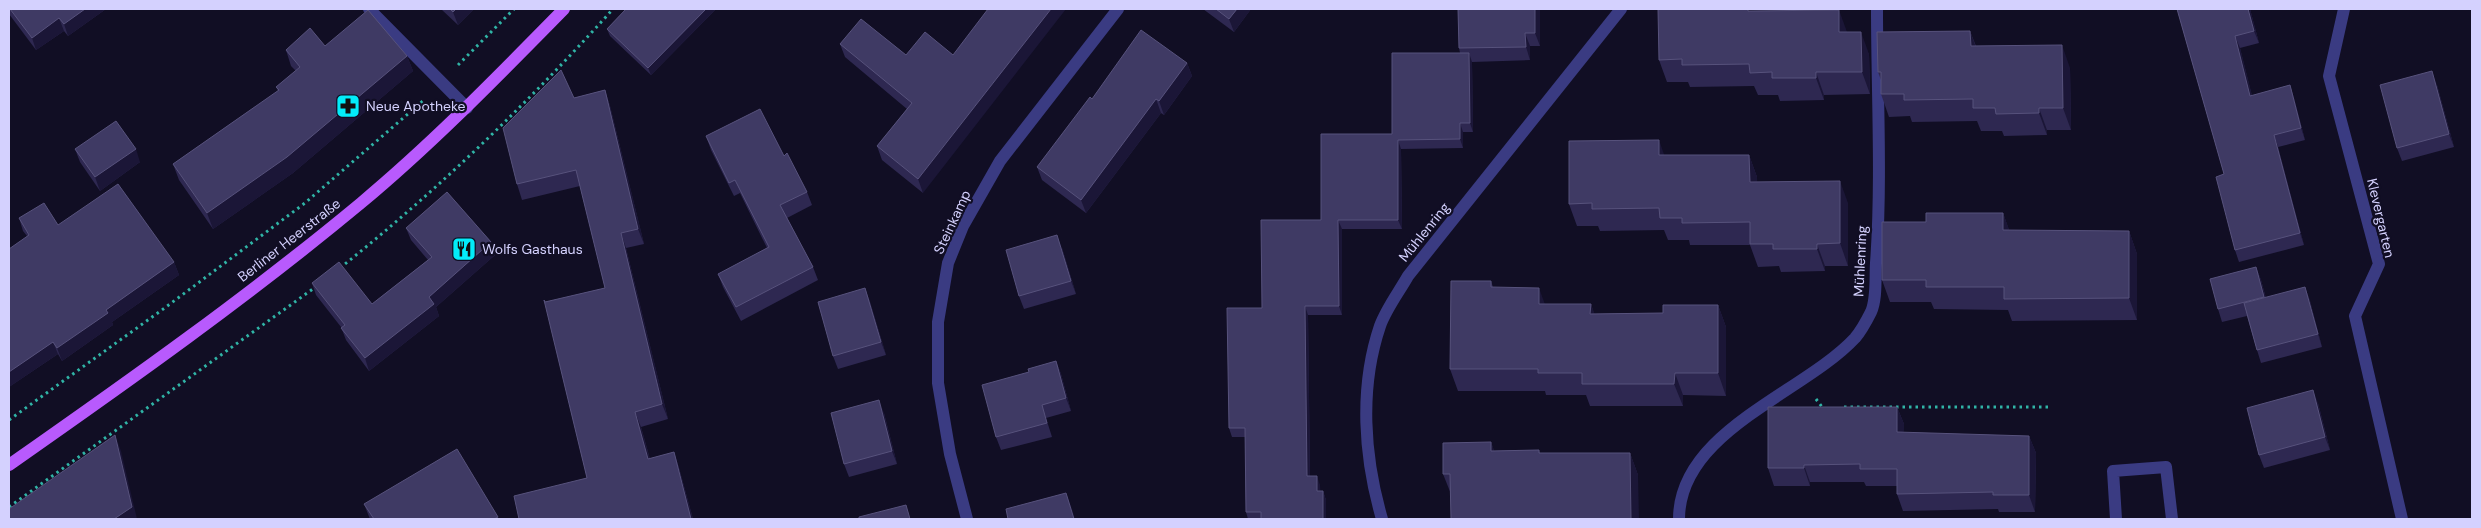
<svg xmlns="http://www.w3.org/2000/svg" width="2481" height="528" viewBox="0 0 2481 528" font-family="'DM Sans',sans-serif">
<rect width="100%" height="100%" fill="#110e24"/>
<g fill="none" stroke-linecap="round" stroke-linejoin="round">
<!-- path -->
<g stroke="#30b4a6" stroke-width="3" stroke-dasharray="2.5 4" stroke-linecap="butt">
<path d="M 458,65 L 514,9"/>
<path d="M 340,268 C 438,190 529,102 613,9"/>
<path d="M 1816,399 L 1822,407 L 1825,407"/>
<path d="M 1844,407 L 2050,407"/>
<path d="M 9,420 L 166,307 L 305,203 L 424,100"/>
<path d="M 9,507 L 317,286"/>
</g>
<!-- minor -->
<g stroke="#3a3b82" stroke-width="12">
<path d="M 369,9 L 467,108"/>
<path d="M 2344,9 L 2329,76 L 2379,264 L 2355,316 L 2402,519"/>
<path d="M 967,519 L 950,454 L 938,383 L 938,322 L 948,263 L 963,226 L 1000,161 L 1118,9"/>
<path d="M 1382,519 C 1364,457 1359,388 1380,326 C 1386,309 1399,292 1408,276 L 1621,9"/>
<path d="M 1679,519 C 1679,431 1804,393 1855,338 C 1861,331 1867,320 1871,312 C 1877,299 1875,277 1876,263 C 1882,179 1877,93 1877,9"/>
<path d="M 2116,519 L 2113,471 L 2166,467 L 2172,519"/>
</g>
<!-- major -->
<path stroke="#b85afd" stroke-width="12" d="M 9,465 C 129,381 249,296 361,203 C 433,143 498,76 564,9"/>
</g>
<!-- wall -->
<g fill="#2e2851">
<path d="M 9,9 L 106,9 L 68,36 L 64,31 L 36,50 L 9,14 Z"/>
<path d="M 441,9 L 474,9 L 458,25 Z"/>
<path d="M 626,9 L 716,9 L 651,75 L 610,36 L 607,29 Z"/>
<path d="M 1203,9 L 1251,9 L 1234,32 Z"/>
<path d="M 1458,9 L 1540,9 L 1540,46 L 1530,46 L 1530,60 L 1472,62 L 1473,132 L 1463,132 L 1463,148 L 1401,149 L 1402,229 L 1342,229 L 1342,315 L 1308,315 L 1310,476 L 1320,485 L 1320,491 L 1323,491 L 1326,500 L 1326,519 L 1248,519 L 1246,512 L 1245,437 L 1232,437 L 1229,428 L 1262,308 L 1321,220 L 1460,53 L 1459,48 Z"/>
<path d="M 2177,9 L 2250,9 L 2259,43 L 2240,48 L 2252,96 L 2290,85 L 2294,98 L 2305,140 L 2278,147 L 2304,245 L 2239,262 L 2235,250 L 2224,174 Z"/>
<path d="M 1753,11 L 1847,32 L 1869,54 L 1870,94 L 1824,95 L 1824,100 L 1780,101 L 1778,95 L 1758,95 L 1754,86 L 1690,87 L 1688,82 L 1667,82 L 1659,60 Z"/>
<path d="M 1970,31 L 1976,46 L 2070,68 L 2071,130 L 2047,130 L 2047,135 L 2004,136 L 2002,131 L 1981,131 L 1977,121 L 1912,122 L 1910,116 L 1889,117 L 1881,94 L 1881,80 L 1878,72 Z"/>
<path d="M 840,44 L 906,55 L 923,193 L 882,160 L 877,146 L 907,109 L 845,57 Z"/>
<path d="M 325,46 L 407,56 L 413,71 L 293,173 L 213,229 L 179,180 L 173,164 L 278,91 L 276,87 L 296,71 L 291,66 L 286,50 Z"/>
<path d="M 1187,63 L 1192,76 L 1164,115 L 1161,113 L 1086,213 L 1042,180 L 1037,167 L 1092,99 Z"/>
<path d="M 2437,85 L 2454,147 L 2402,161 L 2397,148 Z"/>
<path d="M 605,90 L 610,106 L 644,244 L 626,248 L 668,419 L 641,427 L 650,459 L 674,452 L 679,468 L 693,519 L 519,519 L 587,478 L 545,302 L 605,288 L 580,186 L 522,200 L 517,184 L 574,98 Z"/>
<path d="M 706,136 L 784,156 L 807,192 L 812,205 L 787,218 L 813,267 L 818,280 L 741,321 L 723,287 L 718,274 L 767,248 L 740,193 L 734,196 L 711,150 Z"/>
<path d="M 75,149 L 140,162 L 100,191 L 80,162 Z"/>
<path d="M 1664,155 L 1749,155 L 1757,177 L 1757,182 L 1848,203 L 1848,266 L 1825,266 L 1825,271 L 1781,272 L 1779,266 L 1758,267 L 1750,245 L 1690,245 L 1689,240 L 1668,240 L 1664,230 L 1600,231 L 1598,226 L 1577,226 L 1569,204 Z"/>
<path d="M 2003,213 L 2009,230 L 2129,231 L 2137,254 L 2137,320 L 2012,321 L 2008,310 L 1934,309 L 1931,302 L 1890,302 L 1882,280 L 1926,222 Z"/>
<path d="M 19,218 L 58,225 L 174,262 L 179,275 L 112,322 L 113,325 L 62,361 L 58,354 L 9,387 L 27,236 L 23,231 Z"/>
<path d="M 406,228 L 491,242 L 495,255 L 436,307 L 439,316 L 369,371 L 346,340 L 341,327 L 316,295 L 312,283 L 372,304 L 428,260 L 411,240 Z"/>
<path d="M 1062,248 L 1076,294 L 1024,309 L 1019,296 Z"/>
<path d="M 2256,267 L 2261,280 L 2266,298 L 2305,287 L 2310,301 L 2322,347 L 2261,363 L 2257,350 L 2247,316 L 2222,322 L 2218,309 Z"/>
<path d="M 1491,281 L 1493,287 L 1545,304 L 1591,304 L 1594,314 L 1663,313 L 1718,305 L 1726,327 L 1726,396 L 1683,395 L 1683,406 L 1590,406 L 1586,395 L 1546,395 L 1545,391 L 1458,391 L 1450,369 Z"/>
<path d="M 865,288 L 870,302 L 886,355 L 838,369 L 833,356 Z"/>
<path d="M 1056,361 L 1061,374 L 1071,411 L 1046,418 L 1052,437 L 1001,450 L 996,437 L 1029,372 Z"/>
<path d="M 2318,403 L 2330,450 L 2264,468 L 2259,455 Z"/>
<path d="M 1897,407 L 1904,424 L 1903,433 L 2029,436 L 2036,453 L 2035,512 L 1999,512 L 1998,509 L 1903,511 L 1897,494 L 1897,486 L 1866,486 L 1864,482 L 1810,482 L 1810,486 L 1774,486 L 1768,468 Z"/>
<path d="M 884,413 L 897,464 L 849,477 L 844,464 Z"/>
<path d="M 1491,442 L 1494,451 L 1539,450 L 1540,453 L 1630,453 L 1638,475 L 1451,494 L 1443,474 Z"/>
<path d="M 364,504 L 498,517 L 499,519 L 370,519 Z"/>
</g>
<!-- shaded-wall -->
<g fill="#1b1637">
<path d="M 85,9 L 106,9 L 68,36 L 64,24 Z"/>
<path d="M 456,9 L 474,9 L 458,25 L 453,12 Z"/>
<path d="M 706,9 L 716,9 L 651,75 L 648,68 Z"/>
<path d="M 1051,9 L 1066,9 L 923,193 L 918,179 Z"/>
<path d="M 1237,9 L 1251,9 L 1234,32 L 1229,19 Z"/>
<path d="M 1535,9 L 1540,9 L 1540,46 L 1535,33 Z"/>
<path d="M 2248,9 L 2250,9 L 2259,43 L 2254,31 Z"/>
<path d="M 1839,10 L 1847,32 L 1839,32 Z"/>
<path d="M 59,18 L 64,31 L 36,50 L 32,38 Z"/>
<path d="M 1970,31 L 1978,53 L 1971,46 Z"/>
<path d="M 1861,32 L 1869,54 L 1870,94 L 1862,72 Z"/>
<path d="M 1525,33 L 1530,46 L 1530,60 L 1526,47 Z"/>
<path d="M 2235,36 L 2240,48 L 2255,108 L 2250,96 Z"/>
<path d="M 2062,45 L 2070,68 L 2071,130 L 2063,108 Z"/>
<path d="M 1469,53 L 1472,62 L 1473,132 L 1470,123 Z"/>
<path d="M 407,56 L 413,71 L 293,173 L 213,229 L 207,213 Z"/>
<path d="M 1187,63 L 1192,76 L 1164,115 L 1159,101 Z"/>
<path d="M 2432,71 L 2437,85 L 2454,147 L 2449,134 Z"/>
<path d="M 1816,72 L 1824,95 L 1824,100 L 1816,78 Z"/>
<path d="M 2290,85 L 2294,98 L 2305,140 L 2301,128 Z"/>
<path d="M 605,90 L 610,106 L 644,244 L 638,229 Z"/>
<path d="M 1156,99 L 1161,113 L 1086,213 L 1081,200 Z"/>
<path d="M 2039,108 L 2047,130 L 2047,135 L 2039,113 Z"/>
<path d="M 1460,123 L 1463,132 L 1463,148 L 1460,139 Z"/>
<path d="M 2274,135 L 2278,147 L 2304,245 L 2300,233 Z"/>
<path d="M 1398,140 L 1401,149 L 1402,229 L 1398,220 Z"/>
<path d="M 1659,140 L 1667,163 L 1659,155 Z"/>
<path d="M 136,149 L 140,162 L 100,191 L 95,177 Z"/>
<path d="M 1749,155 L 1757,177 L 1758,204 L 1750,182 Z"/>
<path d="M 1840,181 L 1848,203 L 1848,266 L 1840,243 Z"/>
<path d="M 2003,213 L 2011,235 L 2003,230 Z"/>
<path d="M 1338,220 L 1342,229 L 1342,315 L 1339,306 Z"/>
<path d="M 2129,231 L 2137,254 L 2137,320 L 2129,298 Z"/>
<path d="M 621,233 L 626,248 L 668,419 L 662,404 Z"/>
<path d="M 1057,235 L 1062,248 L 1076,294 L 1071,281 Z"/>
<path d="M 491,242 L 495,255 L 436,307 L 439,316 L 369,371 L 365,358 L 429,297 Z"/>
<path d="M 1817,244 L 1825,266 L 1825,271 L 1817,249 Z"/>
<path d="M 174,262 L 179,275 L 112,322 L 113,325 L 62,361 L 57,348 L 106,310 Z"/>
<path d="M 2256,267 L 2261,280 L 2269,310 L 2264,297 Z"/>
<path d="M 2305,287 L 2310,301 L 2322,347 L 2318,334 Z"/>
<path d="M 865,288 L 870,302 L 886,355 L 881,342 Z"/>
<path d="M 1539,288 L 1547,310 L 1539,304 Z"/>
<path d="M 1591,304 L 1599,326 L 1590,314 Z"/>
<path d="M 1718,305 L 1726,327 L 1726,396 L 1718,373 Z"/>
<path d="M 1305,306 L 1308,315 L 1310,485 L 1307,476 Z"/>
<path d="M 53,342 L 58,354 L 9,387 L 9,372 Z"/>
<path d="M 1056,361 L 1061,374 L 1071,411 L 1066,398 Z"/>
<path d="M 1675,373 L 1683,395 L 1683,406 L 1674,384 Z"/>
<path d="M 2313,390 L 2318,403 L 2330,450 L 2325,437 Z"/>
<path d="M 879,400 L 884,413 L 897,464 L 892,451 Z"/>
<path d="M 1897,407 L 1904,424 L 1903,450 L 1897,432 Z"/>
<path d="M 635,412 L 641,427 L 654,474 L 648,459 Z"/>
<path d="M 115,435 L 121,451 L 137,519 L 114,519 Z"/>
<path d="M 2029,436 L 2036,453 L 2035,512 L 2029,495 Z"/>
<path d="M 1491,442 L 1499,464 L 1491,451 Z"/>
<path d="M 674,452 L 679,468 L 693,519 L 691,519 Z"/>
<path d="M 1630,453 L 1638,475 L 1639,519 L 1631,519 Z"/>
<path d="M 1804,465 L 1810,482 L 1810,486 L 1804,468 Z"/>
<path d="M 1317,476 L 1320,485 L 1321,500 L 1317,491 Z"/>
<path d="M 1323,491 L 1326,500 L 1326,519 L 1323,519 Z"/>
<path d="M 1066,493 L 1071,506 L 1075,519 L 1074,519 Z"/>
</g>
<!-- building -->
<g fill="#3f3a64" stroke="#57527c">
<path d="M 10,9 L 85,9 L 64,24 L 59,18 L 32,38 Z"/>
<path d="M 450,9 L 456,9 L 453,12 Z"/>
<path d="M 626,9 L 706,9 L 648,68 L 607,29 Z"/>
<path d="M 988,9 L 1051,9 L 918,179 L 877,146 L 912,103 L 840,44 L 861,19 L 906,55 L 925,32 L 953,55 Z"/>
<path d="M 1216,9 L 1237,9 L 1229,19 Z"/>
<path d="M 1458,9 L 1535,9 L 1535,33 L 1525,33 L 1526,47 L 1459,48 Z"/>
<path d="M 1658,9 L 1748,9 L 1748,11 L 1839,10 L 1839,32 L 1861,32 L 1862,72 L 1816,72 L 1816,78 L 1772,78 L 1772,72 L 1750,73 L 1749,64 L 1682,65 L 1682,59 L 1659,60 Z"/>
<path d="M 2177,9 L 2248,9 L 2254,31 L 2235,36 L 2250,96 L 2290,85 L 2301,128 L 2274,135 L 2300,233 L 2235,250 L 2216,177 L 2224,174 Z"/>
<path d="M 368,10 L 407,56 L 287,157 L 207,213 L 173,164 L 279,90 L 276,87 L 300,67 L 286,50 L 310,28 L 325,46 Z"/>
<path d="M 1141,30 L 1187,63 L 1159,101 L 1156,99 L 1081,200 L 1037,167 L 1090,97 L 1092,99 Z"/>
<path d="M 1970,31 L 1971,46 L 2062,45 L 2063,108 L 2039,108 L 2039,113 L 1996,114 L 1995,108 L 1973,108 L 1973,99 L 1904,100 L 1904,94 L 1881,94 L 1881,72 L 1878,72 L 1877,32 Z"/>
<path d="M 1392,53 L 1469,53 L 1470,123 L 1460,123 L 1460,139 L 1398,140 L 1398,220 L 1338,220 L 1339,306 L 1305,306 L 1307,476 L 1317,476 L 1317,491 L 1323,491 L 1323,519 L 1261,519 L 1261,512 L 1246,512 L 1245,428 L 1229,428 L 1227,308 L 1262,308 L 1261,220 L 1321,220 L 1321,134 L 1392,134 Z"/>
<path d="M 561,70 L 574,98 L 605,90 L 638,229 L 621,233 L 662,404 L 635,412 L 648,459 L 674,452 L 691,519 L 519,519 L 514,496 L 587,478 L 544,300 L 545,302 L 605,288 L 576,170 L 517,184 L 503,128 Z"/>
<path d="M 2432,71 L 2449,134 L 2397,148 L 2380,85 Z"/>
<path d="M 760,109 L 784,156 L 787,153 L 807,192 L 780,205 L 813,267 L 736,307 L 718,274 L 769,247 L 735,180 L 729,183 L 706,136 Z"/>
<path d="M 116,121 L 136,149 L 95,177 L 75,149 Z"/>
<path d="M 1659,140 L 1659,155 L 1749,155 L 1750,182 L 1840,181 L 1840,243 L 1817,244 L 1817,249 L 1773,249 L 1773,244 L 1750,244 L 1750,222 L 1682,223 L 1682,218 L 1660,218 L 1659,208 L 1592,209 L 1592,203 L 1569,204 L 1569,141 Z"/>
<path d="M 118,184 L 174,262 L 106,310 L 108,313 L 57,348 L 53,342 L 9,372 L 9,249 L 29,235 L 19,218 L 44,203 L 58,225 Z"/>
<path d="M 447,192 L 491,242 L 429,297 L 434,304 L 365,358 L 341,328 L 345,325 L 312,283 L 339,262 L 372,304 L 432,257 L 406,228 Z"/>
<path d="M 1926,213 L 2003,213 L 2003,230 L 2129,231 L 2129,298 L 2004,299 L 2004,287 L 1926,287 L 1926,280 L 1882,280 L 1882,222 L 1926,222 Z"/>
<path d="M 1057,235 L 1071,281 L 1019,296 L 1006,250 Z"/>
<path d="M 2256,267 L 2264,297 L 2218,309 L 2210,279 Z"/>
<path d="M 1451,281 L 1491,281 L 1491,287 L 1539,288 L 1539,304 L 1591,304 L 1590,314 L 1663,313 L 1663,305 L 1718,305 L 1718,373 L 1675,373 L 1674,384 L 1582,384 L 1582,373 L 1538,373 L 1538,369 L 1450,369 Z"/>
<path d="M 2305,287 L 2318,334 L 2257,350 L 2244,303 Z"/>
<path d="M 865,288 L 881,342 L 833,356 L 818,302 Z"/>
<path d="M 1056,361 L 1066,398 L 1042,405 L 1047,423 L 996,437 L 982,385 L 1029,372 L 1028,369 Z"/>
<path d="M 2313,390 L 2325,437 L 2259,455 L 2247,408 Z"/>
<path d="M 879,400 L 892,451 L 844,464 L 831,413 Z"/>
<path d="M 1768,407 L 1897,407 L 1897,432 L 2029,436 L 2029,495 L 1993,495 L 1993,492 L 1897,494 L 1897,469 L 1860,469 L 1860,464 L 1804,465 L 1804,468 L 1768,468 Z"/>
<path d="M 115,435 L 132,507 L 114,519 L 9,519 L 9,509 Z"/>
<path d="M 1491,442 L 1491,451 L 1539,450 L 1539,453 L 1630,453 L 1631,519 L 1451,519 L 1450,474 L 1443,474 L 1443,443 Z"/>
<path d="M 457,449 L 498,517 L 494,519 L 374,519 L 364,504 Z"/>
<path d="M 1066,493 L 1074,519 L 1008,519 L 1006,509 Z"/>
<path d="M 906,505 L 910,519 L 859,519 L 859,517 Z"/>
</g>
<!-- icons -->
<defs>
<g id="pharmacy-square" transform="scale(1.25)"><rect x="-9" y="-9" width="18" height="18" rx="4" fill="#03ecf9" stroke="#110e24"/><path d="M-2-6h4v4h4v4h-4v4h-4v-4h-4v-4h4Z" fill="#111"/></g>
<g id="restaurant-square" transform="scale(1.25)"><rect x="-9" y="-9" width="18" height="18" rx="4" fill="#03ecf9" stroke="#110e24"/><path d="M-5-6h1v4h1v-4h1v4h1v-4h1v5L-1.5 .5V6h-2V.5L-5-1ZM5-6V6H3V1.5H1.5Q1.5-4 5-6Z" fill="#111"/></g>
</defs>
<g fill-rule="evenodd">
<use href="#pharmacy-square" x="348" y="106"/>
<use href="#restaurant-square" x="464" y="249"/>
</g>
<g text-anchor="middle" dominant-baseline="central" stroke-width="4.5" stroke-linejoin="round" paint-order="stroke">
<!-- poi labels -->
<g font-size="14" fill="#d4d1fe" stroke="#110e24" text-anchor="start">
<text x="366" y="106">Neue Apotheke</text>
<text x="482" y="249">Wolfs Gasthaus</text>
</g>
<!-- street labels -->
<g font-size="14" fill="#d4d1fe" stroke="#110e24">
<text transform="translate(2381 218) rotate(77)">Klevergarten</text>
<text transform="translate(952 222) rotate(-65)">Steinkamp</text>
<text transform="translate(1424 232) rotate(-51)">Mühlenring</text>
<text transform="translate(289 240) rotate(-38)">Berliner Heerstraße</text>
<text transform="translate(1860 261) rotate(-87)">Mühlenring</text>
</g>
</g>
<!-- border -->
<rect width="2481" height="528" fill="none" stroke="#d4d1fe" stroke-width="20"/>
</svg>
